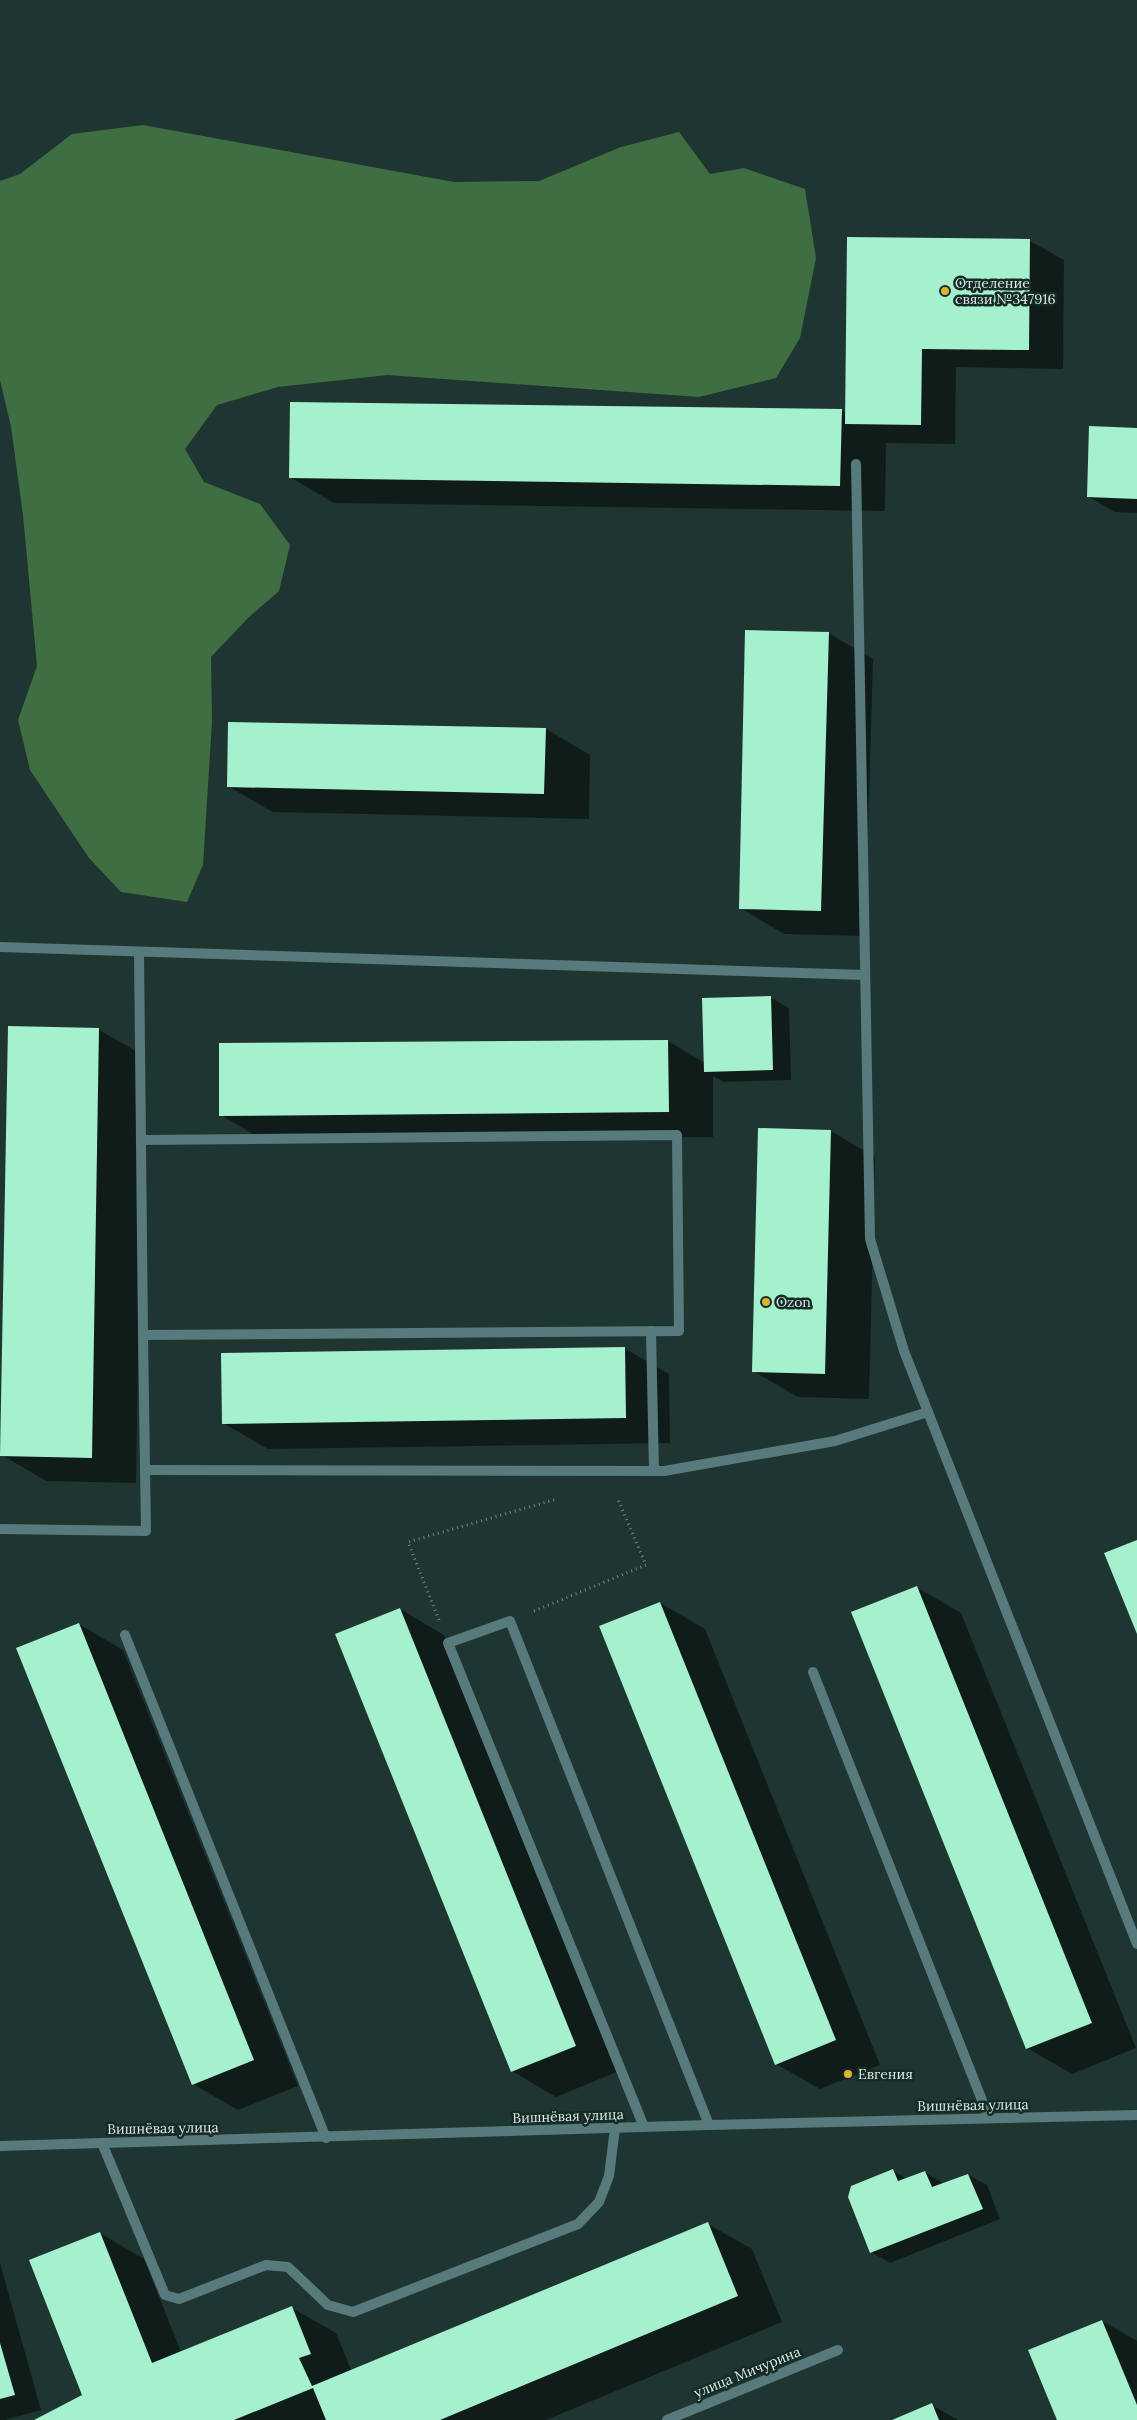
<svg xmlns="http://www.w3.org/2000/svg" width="1137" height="2420" viewBox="0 0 1137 2420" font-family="Lora,serif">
<rect width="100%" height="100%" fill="#1f3531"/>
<!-- forest -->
<path fill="#3e6e41" d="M 143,125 L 454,182 L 539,181 L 621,147 L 679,132 L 710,174 L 744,168 L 805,189 L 816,258 L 800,338 L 776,378 L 699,397 L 387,375 L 278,387 L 217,405 L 185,449 L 204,482 L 260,504 L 290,545 L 279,591 L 248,618 L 211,657 L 212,721 L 203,865 L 187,902 L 121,892 L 89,858 L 30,770 L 18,720 L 37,666 L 23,515 L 11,427 L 0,380 L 0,181 L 20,174 L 72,134 Z"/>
<!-- shadow -->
<g fill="#0007">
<path d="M 1030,241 L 1064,260 L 1063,369 L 956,367 L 955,444 L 886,443 L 885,511 L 334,503 L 290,477 L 841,410 L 846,413 Z"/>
<path d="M 1137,429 L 1137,513 L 1115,512 L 1089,497 Z"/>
<path d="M 828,633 L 873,659 L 865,936 L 784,934 L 740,908 Z"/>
<path d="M 546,729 L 590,755 L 589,819 L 273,812 L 229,787 Z"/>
<path d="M 771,998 L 789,1008 L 791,1080 L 724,1082 L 713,1076 L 713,1137 L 265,1141 L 221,1115 L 668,1041 L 705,1063 L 703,1000 Z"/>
<path d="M 99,1030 L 143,1055 L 136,1483 L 46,1481 L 2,1455 Z"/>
<path d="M 831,1131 L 875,1157 L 869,1399 L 798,1397 L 753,1371 Z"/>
<path d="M 624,1348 L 669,1374 L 670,1443 L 268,1449 L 223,1423 Z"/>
<path d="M 916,1587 L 961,1613 L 1136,2048 L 1072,2074 L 1027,2048 Z"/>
<path d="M 660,1603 L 705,1629 L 880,2065 L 820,2089 L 776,2064 Z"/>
<path d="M 400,1609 L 444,1635 L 619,2071 L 556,2097 L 512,2071 Z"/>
<path d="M 79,1624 L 123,1650 L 298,2086 L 238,2110 L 193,2084 Z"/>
<path d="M 893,2171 L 907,2179 L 925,2172 L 944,2184 L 968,2175 L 987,2185 L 1000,2219 L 890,2263 L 871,2252 Z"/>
<path d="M 708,2224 L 752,2249 L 782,2322 L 546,2420 L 37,2420 L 84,2396 L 100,2233 L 144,2259 L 181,2352 L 292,2308 L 336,2333 L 352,2372 Z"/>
<path d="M 0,2263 L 41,2410 L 5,2420 L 0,2420 Z"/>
<path d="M 1102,2321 L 1137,2341 L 1137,2420 L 1058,2420 Z"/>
<path d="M 932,2405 L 958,2420 L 895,2420 Z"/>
</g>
<!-- building -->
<g fill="#a5f0cd">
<path d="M 847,237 L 1030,239 L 1029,350 L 922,349 L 921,425 L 845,424 Z"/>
<path d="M 290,402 L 842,409 L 840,486 L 289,478 Z"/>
<path d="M 1089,426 L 1137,428 L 1137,499 L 1087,497 Z"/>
<path d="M 745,630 L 829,632 L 821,911 L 739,909 Z"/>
<path d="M 228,722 L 546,728 L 544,794 L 227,787 Z"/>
<path d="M 771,996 L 773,1070 L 704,1072 L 702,998 Z"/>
<path d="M 8,1026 L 99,1028 L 92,1458 L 0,1456 Z"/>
<path d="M 668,1040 L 669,1112 L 219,1116 L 219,1043 Z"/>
<path d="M 758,1128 L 831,1130 L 825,1374 L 752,1372 Z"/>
<path d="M 625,1347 L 626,1418 L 222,1424 L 221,1353 Z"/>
<path d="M 1137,1540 L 1137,1634 L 1104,1553 Z"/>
<path d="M 917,1586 L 1092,2023 L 1026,2049 L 851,1612 Z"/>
<path d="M 660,1602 L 836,2040 L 775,2065 L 599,1626 Z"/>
<path d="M 400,1608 L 576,2046 L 511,2072 L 335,1634 Z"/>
<path d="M 79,1623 L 254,2060 L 192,2085 L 16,1648 Z"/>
<path d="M 893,2169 L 898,2181 L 925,2171 L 932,2187 L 968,2174 L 983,2209 L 870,2253 L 848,2197 L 851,2186 Z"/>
<path d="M 708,2222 L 738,2296 L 440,2420 L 326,2420 L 313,2388 L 234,2420 L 34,2420 L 82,2395 L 29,2260 L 100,2232 L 152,2363 L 292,2306 L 311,2354 L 299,2358 L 312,2386 Z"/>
<path d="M 1102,2320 L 1137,2405 L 1137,2420 L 1057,2420 L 1028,2350 Z"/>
<path d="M 0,2343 L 15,2395 L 0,2399 Z"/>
<path d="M 932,2403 L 939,2420 L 892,2420 Z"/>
</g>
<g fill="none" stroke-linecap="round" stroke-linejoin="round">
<!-- path -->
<g stroke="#758784" stroke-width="3" stroke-dasharray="1 4" stroke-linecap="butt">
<path d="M 534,1611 L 646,1565 L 617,1497"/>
<path d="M 439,1620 L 408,1542 L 557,1499"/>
</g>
<!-- service -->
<g stroke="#577a7c" stroke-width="10">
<path d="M 856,464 L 870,1239 L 904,1351 L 1137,1944"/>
<path d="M 0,947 L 865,975"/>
<path d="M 139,952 L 143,1335 L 679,1331 L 677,1135 L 142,1140"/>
<path d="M 651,1331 L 654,1471"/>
<path d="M 145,1470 L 664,1471 L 835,1441 L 928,1412"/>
<path d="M 0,1529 L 146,1531 L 143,1335"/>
<path d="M 125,1635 L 326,2138"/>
<path d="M 813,1672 L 989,2118"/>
<path d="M 644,2127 L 448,1643 L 510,1621 L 709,2125"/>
<path d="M 102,2143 L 165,2295 L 179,2299 L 266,2265 L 288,2267 L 328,2305 L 353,2312 L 578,2224 L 599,2202 L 609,2176 L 615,2128"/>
</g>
<!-- minor -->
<g stroke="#577a7c" stroke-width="10">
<path d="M 0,2146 L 709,2125 L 1137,2115"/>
<path d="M 667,2420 L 838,2350"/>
</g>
</g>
<!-- markers -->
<g fill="#dcb233" stroke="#152b27" stroke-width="2">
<circle cx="945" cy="291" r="5"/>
<circle cx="766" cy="1302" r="5"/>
<circle cx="848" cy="2074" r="5"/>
</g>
<g text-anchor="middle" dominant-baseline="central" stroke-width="5" stroke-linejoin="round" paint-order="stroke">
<!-- poi labels -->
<g font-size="14" fill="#dce8e6" stroke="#152b27" text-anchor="start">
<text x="955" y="283">Отделение<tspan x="955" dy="16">связи №347916</tspan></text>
<text x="776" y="1302">Ozon</text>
<text x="858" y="2074">Евгения</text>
</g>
<!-- street labels -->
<g font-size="14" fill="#dce8e6" stroke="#152b27">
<text transform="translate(973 2105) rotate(-1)">Вишнёвая улица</text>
<text transform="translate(568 2116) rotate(-2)">Вишнёвая улица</text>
<text transform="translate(163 2128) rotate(-1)">Вишнёвая улица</text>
<text transform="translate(747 2372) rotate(-22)">улица Мичурина</text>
</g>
</g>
</svg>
